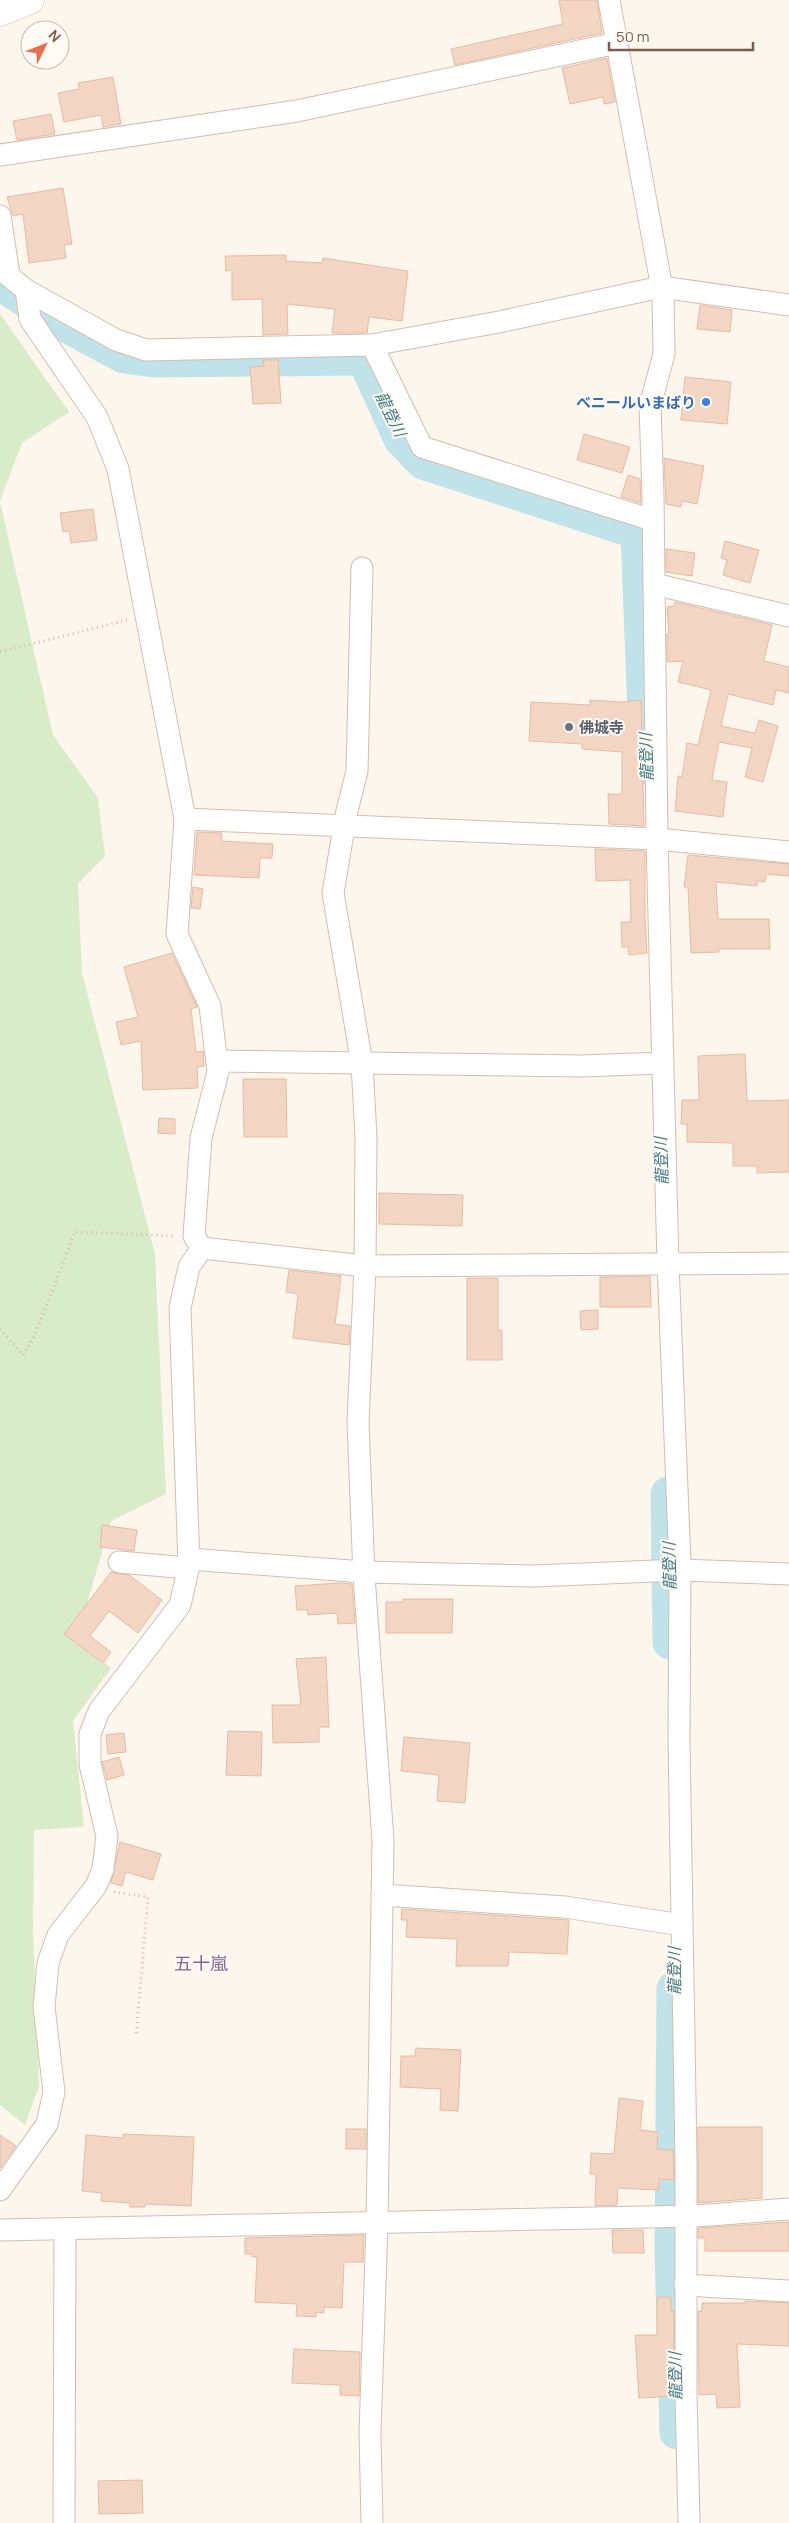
<svg xmlns="http://www.w3.org/2000/svg" width="789" height="2523" viewBox="0 0 789 2523" font-family="Manrope,'Noto Sans JP',sans-serif">
<rect width="100%" height="100%" fill="#fdf6ec"/>
<!-- green -->
<g fill="#d8ecc9">
<path d="M 0,314 L 69,412 L 22,443 L 0,501 Z"/>
<path d="M 0,502 L 53,735 L 98,798 L 105,856 L 78,884 L 82,973 L 155,1254 L 166,1494 L 111,1521 L 77,1638 L 111,1668 L 73,1721 L 84,1827 L 34,1830 L 33,1929 L 39,2086 L 25,2125 L 0,2105 Z"/>
</g>
<g fill="none" stroke-linecap="round" stroke-linejoin="round">
<!-- river -->
<g stroke="#bfe3e8" stroke-width="35">
<path d="M 0,283 L 55,319 L 124,356 L 154,360 L 364,358 L 401,439 L 423,462 L 638,532 L 647,767"/>
<path d="M 668,1494 L 670,1642"/>
<path d="M 674,1989 L 672,2249 L 677,2432"/>
</g>
</g>
<!-- building -->
<g fill="#f3d5c3" stroke="#e6bba3">
<path d="M 559,0 L 597,0 L 602,33 L 455,65 L 451,49 L 563,24 Z"/>
<path d="M 607,58 L 615,102 L 604,104 L 603,97 L 570,104 L 562,68 Z"/>
<path d="M 113,77 L 121,124 L 103,127 L 101,115 L 64,122 L 58,93 L 79,89 L 78,83 Z"/>
<path d="M 51,114 L 55,134 L 17,140 L 13,121 Z"/>
<path d="M 63,188 L 72,244 L 64,245 L 66,258 L 29,263 L 23,214 L 13,216 L 7,197 Z"/>
<path d="M 286,255 L 286,261 L 322,263 L 323,258 L 408,271 L 402,321 L 369,317 L 367,333 L 332,333 L 335,309 L 287,304 L 288,334 L 263,335 L 262,299 L 232,300 L 232,270 L 226,271 L 225,256 Z"/>
<path d="M 700,305 L 732,310 L 730,332 L 697,329 Z"/>
<path d="M 263,360 L 278,360 L 281,403 L 253,404 L 250,367 L 264,366 Z"/>
<path d="M 685,377 L 731,382 L 727,424 L 681,420 Z"/>
<path d="M 584,434 L 630,447 L 622,473 L 577,460 Z"/>
<path d="M 664,458 L 704,466 L 697,504 L 682,501 L 681,507 L 666,504 Z"/>
<path d="M 628,475 L 640,479 L 641,503 L 621,497 Z"/>
<path d="M 93,509 L 97,540 L 71,543 L 69,531 L 63,532 L 60,513 Z"/>
<path d="M 725,541 L 759,550 L 750,583 L 723,575 L 727,560 L 721,558 Z"/>
<path d="M 666,549 L 695,553 L 692,576 L 666,572 Z"/>
<path d="M 675,602 L 772,625 L 764,661 L 789,667 L 789,693 L 776,690 L 773,705 L 728,694 L 721,726 L 755,733 L 759,720 L 778,726 L 763,782 L 745,777 L 752,748 L 719,742 L 712,780 L 727,782 L 723,817 L 675,811 L 678,776 L 682,777 L 687,743 L 698,745 L 711,690 L 678,682 L 683,661 L 667,662 L 667,634 L 669,634 L 667,607 L 674,606 Z"/>
<path d="M 590,700 L 619,702 L 641,700 L 644,826 L 609,824 L 608,794 L 622,794 L 622,752 L 582,749 L 582,744 L 529,741 L 531,702 L 590,705 Z"/>
<path d="M 197,832 L 222,833 L 221,841 L 273,844 L 272,858 L 260,858 L 259,878 L 194,875 Z"/>
<path d="M 595,849 L 645,851 L 645,919 L 647,953 L 629,955 L 628,947 L 622,947 L 621,922 L 631,922 L 630,880 L 596,881 Z"/>
<path d="M 688,855 L 789,864 L 789,876 L 766,874 L 765,882 L 757,881 L 757,886 L 716,882 L 718,919 L 769,919 L 770,949 L 719,949 L 719,952 L 691,953 L 688,887 L 684,887 Z"/>
<path d="M 193,887 L 203,889 L 200,909 L 191,908 Z"/>
<path d="M 172,953 L 197,1007 L 191,1009 L 196,1052 L 203,1051 L 204,1066 L 197,1067 L 198,1088 L 143,1090 L 141,1041 L 121,1045 L 116,1022 L 138,1017 L 124,967 Z"/>
<path d="M 745,1054 L 747,1101 L 789,1100 L 789,1172 L 757,1173 L 757,1166 L 733,1166 L 733,1143 L 687,1142 L 687,1124 L 681,1124 L 682,1100 L 699,1100 L 698,1056 Z"/>
<path d="M 243,1079 L 286,1079 L 287,1137 L 244,1137 Z"/>
<path d="M 159,1118 L 175,1119 L 175,1134 L 158,1133 Z"/>
<path d="M 379,1193 L 463,1195 L 462,1226 L 379,1224 Z"/>
<path d="M 289,1270 L 341,1276 L 335,1324 L 350,1326 L 349,1345 L 293,1338 L 298,1294 L 286,1292 Z"/>
<path d="M 650,1276 L 651,1307 L 600,1307 L 600,1277 Z"/>
<path d="M 467,1278 L 498,1278 L 498,1330 L 502,1330 L 502,1360 L 467,1360 Z"/>
<path d="M 598,1310 L 598,1329 L 581,1330 L 580,1311 Z"/>
<path d="M 102,1525 L 137,1530 L 134,1551 L 100,1547 Z"/>
<path d="M 111,1572 L 129,1575 L 162,1600 L 138,1633 L 109,1611 L 90,1636 L 111,1652 L 103,1663 L 64,1634 Z"/>
<path d="M 339,1583 L 352,1584 L 355,1623 L 338,1624 L 337,1613 L 308,1615 L 307,1610 L 297,1610 L 295,1586 Z"/>
<path d="M 403,1599 L 453,1599 L 452,1633 L 386,1633 L 386,1602 L 403,1602 Z"/>
<path d="M 326,1657 L 329,1727 L 319,1727 L 319,1742 L 273,1743 L 272,1705 L 301,1705 L 296,1659 Z"/>
<path d="M 228,1731 L 262,1732 L 261,1776 L 226,1775 Z"/>
<path d="M 124,1733 L 126,1752 L 108,1754 L 106,1735 Z"/>
<path d="M 404,1737 L 470,1743 L 465,1803 L 437,1801 L 439,1775 L 401,1771 Z"/>
<path d="M 119,1757 L 124,1775 L 107,1780 L 102,1762 Z"/>
<path d="M 120,1842 L 161,1854 L 153,1880 L 126,1872 L 122,1886 L 111,1883 Z"/>
<path d="M 402,1909 L 569,1920 L 567,1954 L 509,1952 L 508,1966 L 456,1966 L 457,1939 L 406,1937 L 407,1920 L 401,1920 Z"/>
<path d="M 416,2048 L 461,2050 L 458,2111 L 440,2110 L 441,2089 L 400,2087 L 401,2056 L 415,2056 Z"/>
<path d="M 619,2098 L 643,2101 L 640,2130 L 658,2132 L 657,2149 L 673,2150 L 674,2180 L 659,2179 L 659,2190 L 618,2188 L 617,2205 L 595,2206 L 596,2174 L 590,2174 L 591,2153 L 614,2154 Z"/>
<path d="M 698,2127 L 762,2127 L 762,2198 L 698,2203 Z"/>
<rect x="346" y="2129" width="20" height="20"/>
<path d="M 123,2134 L 194,2137 L 191,2206 L 145,2204 L 145,2207 L 130,2207 L 130,2203 L 101,2201 L 102,2193 L 82,2191 L 86,2135 L 123,2138 Z"/>
<path d="M 0,2135 L 16,2146 L 0,2168 Z"/>
<path d="M 789,2222 L 789,2251 L 705,2251 L 705,2238 L 698,2238 L 698,2228 Z"/>
<path d="M 612,2230 L 643,2230 L 644,2253 L 613,2253 Z"/>
<path d="M 364,2235 L 363,2262 L 344,2262 L 342,2308 L 324,2307 L 324,2313 L 316,2312 L 316,2317 L 296,2316 L 297,2304 L 255,2302 L 257,2257 L 252,2257 L 252,2254 L 245,2254 L 245,2238 Z"/>
<path d="M 657,2297 L 671,2297 L 671,2311 L 674,2311 L 674,2396 L 639,2398 L 635,2335 L 657,2335 Z"/>
<path d="M 745,2301 L 789,2303 L 789,2346 L 737,2344 L 740,2407 L 717,2408 L 716,2394 L 699,2395 L 698,2311 L 702,2311 L 702,2303 L 745,2303 Z"/>
<path d="M 294,2349 L 360,2352 L 359,2396 L 340,2395 L 340,2385 L 292,2383 Z"/>
<path d="M 142,2480 L 143,2513 L 99,2514 L 98,2481 Z"/>
</g>
<g fill="none" stroke-linecap="round" stroke-linejoin="round">
<!-- street casing -->
<g stroke="#d1beb0" stroke-width="23">
<g id="street">
<path d="M 609,0 L 663,294 L 664,354 L 650,406 L 653,495 L 657,839 L 668,1263 L 680,1564 L 679,1739 L 686,2159 L 686,2394 L 689,2523"/>
<path d="M 0,155 L 297,111 L 617,43"/>
<path d="M 0,216 L 9,275"/>
<path d="M 0,269 L 26,290 L 116,340 L 146,350 L 372,345 L 422,447 L 652,520"/>
<path d="M 26,290 L 30,319 L 97,417 L 118,469 L 185,819 L 177,934 L 210,1006 L 218,1072 L 201,1138 L 194,1236 L 202,1248 L 365,1266 L 789,1263"/>
<path d="M 372,345 L 499,322 L 661,287 L 789,305"/>
<path d="M 362,568 L 357,771 L 346,815 L 333,893 L 362,1064 L 366,1137 L 365,1266 L 358,1422 L 364,1576 L 383,1840 L 377,2224 L 370,2433 L 372,2523"/>
<path d="M 654,584 L 789,616"/>
<path d="M 185,819 L 657,839 L 789,852"/>
<path d="M 217,1061 L 581,1066 L 663,1063"/>
<path d="M 189,1559 L 364,1572 L 534,1576 L 680,1570 L 789,1574"/>
<path d="M 119,1562 L 188,1568"/>
<path d="M 382,1895 L 565,1907 L 682,1925"/>
<path d="M 0,2190 L 47,2124 L 54,2092 L 44,2007 L 48,1963 L 58,1935 L 96,1886 L 103,1869 L 107,1836 L 90,1764 L 90,1734 L 99,1711 L 180,1605 L 189,1566 L 180,1308 L 189,1267 L 202,1248"/>
<path d="M 0,2230 L 695,2216 L 789,2209"/>
<path d="M 685,2285 L 789,2291"/>
<path d="M 64,2523 L 65,2229"/>
</g>
</g>
<!-- secondary casing -->
<g stroke="#d6c0b0" stroke-width="29">
<path id="secondary" d="M 0,12 L 30,0"/>
</g>
<!-- path -->
<g stroke="#d9b8a5" stroke-width="3" stroke-dasharray="1 4" stroke-linecap="butt">
<path d="M 0,652 L 127,620"/>
<path d="M 0,1329 L 23,1355 L 35,1335 L 75,1232 L 176,1236"/>
<path d="M 114,1892 L 148,1897 L 136,2037"/>
</g>
<!-- street -->
<use href="#street" stroke="#fff" stroke-width="21"/>
<!-- secondary -->
<use href="#secondary" stroke="#fff" stroke-width="28"/>
</g>
<!-- markers -->
<circle fill="#3f7fe0" stroke="#fffaf3" stroke-width="2" cx="706" cy="402" r="5"/>
<circle fill="#6b7280" stroke="#fffaf3" stroke-width="2" cx="569" cy="727" r="5"/>
<g text-anchor="middle" dominant-baseline="central" stroke-width="4" stroke-linejoin="round" paint-order="stroke">
<!-- shop labels -->
<g font-size="15" font-weight="bold" fill="#366cbe" stroke="#fffaf3" text-anchor="end">
<text x="696" y="402">べニールいまばり</text>
</g>
<!-- worship labels -->
<g font-size="15" font-weight="bold" fill="#5b616d" stroke="#fffaf3" text-anchor="start">
<text x="579" y="727">佛城寺</text>
</g>
<!-- water labels -->
<g font-size="16" font-style="italic" fill="#437c86" stroke="#fffaf3">
<text transform="translate(391 414) rotate(64)">龍登川</text>
<text transform="translate(646 757) rotate(-92)">龍登川</text>
<text transform="translate(661 1161) rotate(-92)">龍登川</text>
<text transform="translate(669 1566) rotate(-91)">龍登川</text>
<text transform="translate(674 1971) rotate(-90)">龍登川</text>
<text transform="translate(675 2376) rotate(-91)">龍登川</text>
</g>
<!-- quarter labels -->
<g font-size="18" fill="#846695" stroke="#fffaf3">
<text x="201" y="1963">五十嵐</text>
</g>
</g>
<!-- north arrow -->
<g transform="translate(45 45) rotate(47)"><circle r="24" fill="#fffaf3" stroke="#cabbb1"/>
<path d="M0-4L9 19L0 12L-9 19Z" fill="#e76f51"/>
<text y="-8" font-size="14" font-weight="bold" text-anchor="middle" fill="#7a5c4d">N</text>
</g>
<!-- scale -->
<path d="M609 42v8h144v-8" fill="none" stroke="#7a5c4d" stroke-width="2.5"/>
<text x="616" y="42" font-size="15" fill="#7a5c4d" stroke="#fffaf3" stroke-width="4" paint-order="stroke">50 m</text>
</svg>
